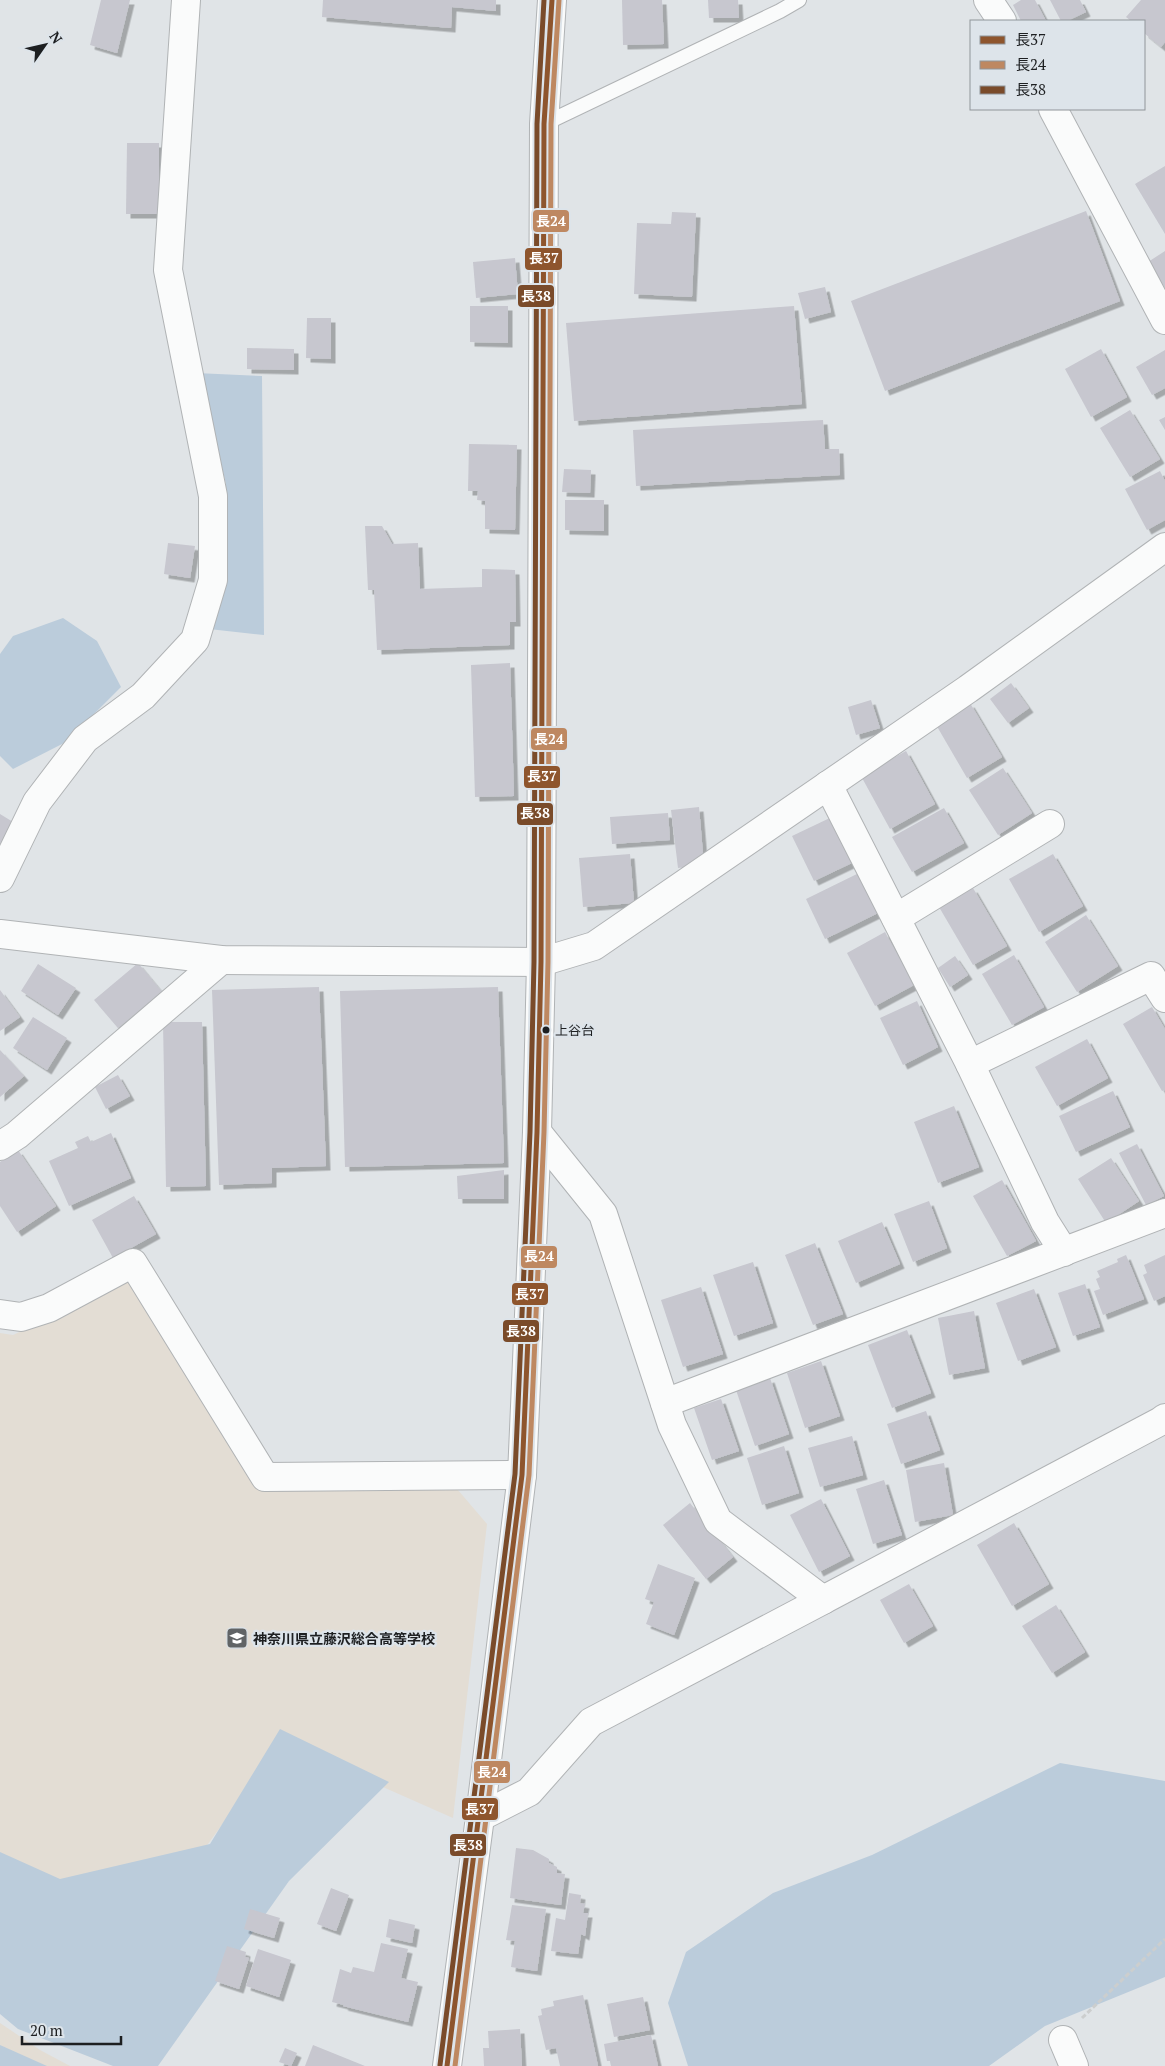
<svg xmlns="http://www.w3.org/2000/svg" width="1165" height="2066" viewBox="0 0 1165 2066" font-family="'PT Serif','Noto Sans JP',serif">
<defs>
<filter id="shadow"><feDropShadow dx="4.5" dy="4.5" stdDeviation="0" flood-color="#0004"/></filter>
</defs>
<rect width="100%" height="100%" fill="#e0e4e7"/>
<!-- education -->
<g fill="#e3ddd4">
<path d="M 127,1282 L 141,1287 L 258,1483 L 452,1483 L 487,1524 L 453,1818 L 306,1753 L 275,1752 L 170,1896 L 64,1928 L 0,1868 L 0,1333 L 13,1335 Z"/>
<path d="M 0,2023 L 40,2050 L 70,2066 L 0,2066 Z"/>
</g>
<!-- green -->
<g fill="#bbccdb">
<path d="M 196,373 L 262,376 L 264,635 L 209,629 L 224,558 L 226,484 L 212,426 Z"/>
<path d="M 63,618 L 97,641 L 121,687 L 66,742 L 13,769 L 0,756 L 0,654 L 13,636 Z"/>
<path d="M 280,1729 L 389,1782 L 289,1881 L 158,2066 L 113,2066 L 18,2029 L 0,2014 L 0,1852 L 60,1879 L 210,1844 Z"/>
<path d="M 1060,1763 L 1165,1781 L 1165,1977 L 1045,2026 L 989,2066 L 688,2066 L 668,2003 L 686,1952 L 773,1893 L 872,1855 Z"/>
<path d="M 0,2045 L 47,2066 L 0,2066 Z"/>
</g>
<!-- building -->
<g fill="#c7c7cf" filter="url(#shadow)">
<path d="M 101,0 L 130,0 L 117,53 L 90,45 Z"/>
<path d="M 323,0 L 496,0 L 496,11 L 452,7 L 451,28 L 322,17 Z"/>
<path d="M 622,0 L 662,0 L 664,44 L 623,45 Z"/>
<path d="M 708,0 L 738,0 L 739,18 L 709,18 Z"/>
<path d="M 1021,0 L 1035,0 L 1046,21 L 1021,21 L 1013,5 Z"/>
<path d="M 1050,0 L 1080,0 L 1086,12 L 1067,21 L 1061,21 Z"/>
<path d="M 1141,0 L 1165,0 L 1165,42 L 1161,47 L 1144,33 L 1144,21 L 1131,21 L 1126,17 Z"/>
<path d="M 127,143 L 159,143 L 159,214 L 126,214 Z"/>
<path d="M 1165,166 L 1165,234 L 1135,184 Z"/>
<path d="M 1086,211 L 1120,301 L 885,391 L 851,301 Z"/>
<path d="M 672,212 L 696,213 L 692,297 L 634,294 L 637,223 L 671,224 Z"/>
<path d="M 1165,251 L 1165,288 L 1148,262 Z"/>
<path d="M 515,258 L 518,294 L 476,298 L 473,262 Z"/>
<path d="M 825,287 L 831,312 L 805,319 L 798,293 Z"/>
<path d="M 470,306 L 508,306 L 508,343 L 470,342 Z"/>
<path d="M 794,306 L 802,404 L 574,421 L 566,323 Z"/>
<path d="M 307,318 L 331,318 L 331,359 L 306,358 Z"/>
<path d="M 247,348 L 294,349 L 294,370 L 247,369 Z"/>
<path d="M 1101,349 L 1127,397 L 1091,417 L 1065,369 Z"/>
<path d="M 1165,350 L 1165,388 L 1152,395 L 1136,367 Z"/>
<path d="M 1130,410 L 1160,459 L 1130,477 L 1100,428 Z"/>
<path d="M 1165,417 L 1165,430 L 1159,420 Z"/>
<path d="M 823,420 L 825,449 L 839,449 L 840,475 L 636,486 L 633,430 Z"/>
<path d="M 469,444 L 517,445 L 515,530 L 485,529 L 485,501 L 477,500 L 478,491 L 468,491 Z"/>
<path d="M 564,469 L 591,470 L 590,493 L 562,492 Z"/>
<path d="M 1160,471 L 1165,481 L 1165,520 L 1147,530 L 1125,489 Z"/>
<path d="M 565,500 L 604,500 L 604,531 L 565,530 Z"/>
<path d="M 365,526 L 382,526 L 392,544 L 418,543 L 420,589 L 482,587 L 482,569 L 515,570 L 516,622 L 510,622 L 510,645 L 377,650 L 374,590 L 368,590 Z"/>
<path d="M 168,543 L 195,546 L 190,578 L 164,574 Z"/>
<path d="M 510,663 L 514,796 L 475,797 L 471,665 Z"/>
<path d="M 1011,683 L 1029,708 L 1008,723 L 990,699 Z"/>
<path d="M 871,700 L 880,728 L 856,735 L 848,707 Z"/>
<path d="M 970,703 L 1002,757 L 967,778 L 935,723 Z"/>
<path d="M 906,751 L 935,804 L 890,829 L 861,776 Z"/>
<path d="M 1003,768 L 1032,813 L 998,835 L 969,790 Z"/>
<path d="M 699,807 L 703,854 L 686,867 L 678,868 L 671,810 Z"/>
<path d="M 944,808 L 964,843 L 912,872 L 892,837 Z"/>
<path d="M 668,813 L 670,840 L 612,844 L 610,817 Z"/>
<path d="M 0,814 L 13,822 L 0,844 Z"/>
<path d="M 834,816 L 856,861 L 814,881 L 792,836 Z"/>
<path d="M 630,854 L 634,903 L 583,907 L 579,858 Z"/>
<path d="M 1053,854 L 1083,906 L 1039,932 L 1009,879 Z"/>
<path d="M 861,872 L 880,912 L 825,939 L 806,899 Z"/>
<path d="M 973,888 L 1007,946 L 973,965 L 939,907 Z"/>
<path d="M 1086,915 L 1118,966 L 1077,992 L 1045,942 Z"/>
<path d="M 885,932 L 914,985 L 875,1006 L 847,953 Z"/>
<path d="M 1014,955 L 1044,1007 L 1012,1025 L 982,974 Z"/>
<path d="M 955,956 L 968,975 L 950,987 L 938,968 Z"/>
<path d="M 138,963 L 162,992 L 118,1028 L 94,1000 Z"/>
<path d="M 38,964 L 76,988 L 58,1015 L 21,991 Z"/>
<path d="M 319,987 L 326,1166 L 272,1168 L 272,1183 L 219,1185 L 212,990 Z"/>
<path d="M 498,987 L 504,1163 L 345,1167 L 340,991 Z"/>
<path d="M 0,990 L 20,1017 L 0,1031 Z"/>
<path d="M 917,1001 L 938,1047 L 903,1065 L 880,1018 Z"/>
<path d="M 1152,1007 L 1165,1029 L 1165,1090 L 1162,1091 L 1123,1024 Z"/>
<path d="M 33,1017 L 67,1038 L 47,1070 L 13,1048 Z"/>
<path d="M 163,1022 L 202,1022 L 206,1186 L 166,1187 Z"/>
<path d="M 1087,1039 L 1108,1078 L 1057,1106 L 1035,1067 Z"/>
<path d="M 0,1050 L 24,1076 L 0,1097 Z"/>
<path d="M 118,1075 L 130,1096 L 106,1109 L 95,1087 Z"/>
<path d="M 1113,1091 L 1130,1127 L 1076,1152 L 1059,1116 Z"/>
<path d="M 954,1106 L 979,1167 L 938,1183 L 914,1122 Z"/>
<path d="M 111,1133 L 131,1178 L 69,1206 L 49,1161 L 78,1148 L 75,1142 L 88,1136 L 91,1142 Z"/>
<path d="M 1137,1144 L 1164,1196 L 1146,1205 L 1119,1153 Z"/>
<path d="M 18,1150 L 56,1206 L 17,1232 L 0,1206 L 0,1162 Z"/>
<path d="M 1111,1158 L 1139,1201 L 1106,1223 L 1078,1179 Z"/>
<path d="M 504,1170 L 504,1199 L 458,1199 L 457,1176 Z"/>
<path d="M 1002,1180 L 1036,1241 L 1007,1256 L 973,1196 Z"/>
<path d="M 134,1196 L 156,1234 L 113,1258 L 92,1220 Z"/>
<path d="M 929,1201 L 947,1248 L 913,1262 L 894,1214 Z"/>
<path d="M 882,1222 L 900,1264 L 856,1283 L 838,1241 Z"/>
<path d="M 815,1243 L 843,1314 L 813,1325 L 785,1255 Z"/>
<path d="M 1126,1255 L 1144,1299 L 1103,1315 L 1094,1291 L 1100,1289 L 1096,1279 L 1100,1277 L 1097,1271 L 1118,1262 L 1117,1259 Z"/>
<path d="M 1165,1255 L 1165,1296 L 1154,1301 L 1143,1275 L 1147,1273 L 1144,1265 Z"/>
<path d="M 753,1262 L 773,1323 L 734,1336 L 713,1275 Z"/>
<path d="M 1085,1284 L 1100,1327 L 1073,1336 L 1058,1293 Z"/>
<path d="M 701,1287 L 723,1354 L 683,1367 L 661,1300 Z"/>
<path d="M 1034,1289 L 1056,1347 L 1018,1361 L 996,1303 Z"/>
<path d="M 974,1311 L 985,1368 L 949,1375 L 938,1318 Z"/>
<path d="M 907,1330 L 931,1393 L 892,1408 L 868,1345 Z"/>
<path d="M 821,1361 L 840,1416 L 805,1428 L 787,1373 Z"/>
<path d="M 770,1378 L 789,1434 L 755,1446 L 736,1390 Z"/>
<path d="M 721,1399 L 739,1451 L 712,1460 L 694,1408 Z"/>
<path d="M 926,1411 L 940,1450 L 901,1464 L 887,1424 Z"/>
<path d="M 852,1436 L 863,1475 L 820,1487 L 808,1448 Z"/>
<path d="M 784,1446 L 799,1493 L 762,1505 L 747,1458 Z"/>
<path d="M 944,1463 L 953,1515 L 915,1522 L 906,1470 Z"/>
<path d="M 884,1480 L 902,1535 L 873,1544 L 856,1489 Z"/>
<path d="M 821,1499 L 850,1556 L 819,1572 L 790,1515 Z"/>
<path d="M 690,1503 L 733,1557 L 706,1579 L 663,1525 Z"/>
<path d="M 1014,1523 L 1049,1584 L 1012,1606 L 977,1545 Z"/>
<path d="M 658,1564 L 695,1578 L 674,1635 L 646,1624 L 654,1602 L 645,1599 Z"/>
<path d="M 909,1584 L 933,1626 L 904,1643 L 880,1600 Z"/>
<path d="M 1056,1605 L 1085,1652 L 1052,1673 L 1022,1626 Z"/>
<path d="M 516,1848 L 533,1850 L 549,1859 L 549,1863 L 557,1867 L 557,1873 L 565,1874 L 561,1905 L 510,1898 Z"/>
<path d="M 331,1888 L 349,1895 L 336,1931 L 317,1924 Z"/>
<path d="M 569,1893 L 581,1895 L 580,1903 L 585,1904 L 583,1913 L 588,1913 L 585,1936 L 581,1934 L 578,1954 L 551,1951 L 556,1918 L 565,1920 Z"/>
<path d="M 512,1905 L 546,1909 L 537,1971 L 511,1967 L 515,1941 L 506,1940 Z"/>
<path d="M 250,1909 L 280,1918 L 274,1938 L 244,1929 Z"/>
<path d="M 389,1919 L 415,1925 L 412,1943 L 386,1937 Z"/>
<path d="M 381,1943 L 408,1949 L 401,1978 L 418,1982 L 408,2022 L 343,2006 L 344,2005 L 332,2002 L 340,1969 L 351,1973 L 353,1967 L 374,1972 Z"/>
<path d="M 227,1946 L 246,1952 L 245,1957 L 249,1958 L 239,1989 L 215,1981 Z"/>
<path d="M 258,1949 L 291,1960 L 279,1997 L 246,1986 Z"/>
<path d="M 583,1995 L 598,2066 L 560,2066 L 556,2048 L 546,2050 L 538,2016 L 542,2015 L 541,2009 L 554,2006 L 553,2001 Z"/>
<path d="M 643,1997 L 650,2030 L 614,2037 L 607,2004 Z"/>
<path d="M 520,2029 L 522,2066 L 484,2066 L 483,2048 L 489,2048 L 488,2031 Z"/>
<path d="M 651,2035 L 658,2066 L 611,2066 L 610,2061 L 607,2061 L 604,2044 Z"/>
<path d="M 313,2045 L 365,2066 L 305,2066 Z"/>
<path d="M 285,2048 L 297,2053 L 291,2066 L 279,2062 Z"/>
</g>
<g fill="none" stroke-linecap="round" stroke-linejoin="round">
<!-- service casing -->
<g stroke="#b0b3b5" stroke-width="16">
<path id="service" d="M 544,124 L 780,11 L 799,0"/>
</g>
<!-- minor casing -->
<g stroke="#b0b3b5" stroke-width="30">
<g id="minor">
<path d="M 988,0 L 1002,21"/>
<path d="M 1053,109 L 1165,320"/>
<path d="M 828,785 L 970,1064 L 1045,1222 L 1064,1252"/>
<path d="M 0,878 L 37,802 L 85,739 L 143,696 L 195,640 L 213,580 L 213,496 L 168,270 L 186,0"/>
<path d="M 896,918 L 1050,824"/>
<path d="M 0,934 L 221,960 L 541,962 L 594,946 L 968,689 L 1165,547"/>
<path d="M 970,1064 L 1151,976 L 1165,998"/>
<path d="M 537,1132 L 603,1214 L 672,1425 L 718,1521 L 823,1600 L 1161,1421 L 1165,1418"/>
<path d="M 0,1146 L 17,1135 L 221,960"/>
<path d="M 0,1314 L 21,1317 L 49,1308 L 133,1263 L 265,1477 L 522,1475"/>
<path d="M 665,1403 L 1165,1213"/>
<path d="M 480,1817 L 529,1792 L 591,1722 L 823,1600"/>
<path d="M 1063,2040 L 1074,2066"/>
</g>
</g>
<!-- tertiary casing -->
<g stroke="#b0b3b5" stroke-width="30">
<path id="tertiary" d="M 447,2066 L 480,1817 L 522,1475 L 537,1132 L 541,962 L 544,124 L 552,0"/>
</g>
<!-- path -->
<path stroke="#cccece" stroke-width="3" stroke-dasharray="5 2.5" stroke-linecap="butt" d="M 1082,2018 L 1165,1939"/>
<!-- service -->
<use href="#service" stroke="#fafbfb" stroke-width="14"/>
<!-- minor -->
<use href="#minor" stroke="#fafbfb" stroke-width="28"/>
<!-- tertiary -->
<use href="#tertiary" stroke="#fafbfb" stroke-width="28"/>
<!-- bus-1 casing -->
<g stroke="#dde4ea" stroke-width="9">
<path id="bus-1" d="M 447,2066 L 522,1475 L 537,1132 L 541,962 L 544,124 L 552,0"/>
</g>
<!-- bus-2 casing -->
<g stroke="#dde4ea" stroke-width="9">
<path id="bus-2" d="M 455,2066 L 529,1475 L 544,1132 L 548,962 L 551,124 L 559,0"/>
</g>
<!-- bus-3 casing -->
<g stroke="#dde4ea" stroke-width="9">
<path id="bus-3" d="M 440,2065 L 515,1474 L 530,1132 L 534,962 L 537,124 L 544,0"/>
</g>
<!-- bus-1 -->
<use href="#bus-1" stroke="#8e552d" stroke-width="5"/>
<!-- bus-2 -->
<use href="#bus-2" stroke="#be8861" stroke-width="5"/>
<!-- bus-3 -->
<use href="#bus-3" stroke="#7a4b2a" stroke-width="5"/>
</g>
<!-- icons -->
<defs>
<g id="school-square" transform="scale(1.125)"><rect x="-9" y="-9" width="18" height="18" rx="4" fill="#616466" stroke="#dde4ea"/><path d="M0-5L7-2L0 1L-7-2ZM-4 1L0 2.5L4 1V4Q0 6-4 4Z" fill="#fff"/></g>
</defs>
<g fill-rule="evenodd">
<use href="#school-square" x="237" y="1638"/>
</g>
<!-- markers -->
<circle fill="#1d1f21" stroke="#dde4ea" stroke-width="2" cx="546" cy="1030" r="4.5"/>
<g text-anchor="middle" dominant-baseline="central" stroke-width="4.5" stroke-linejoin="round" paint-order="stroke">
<!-- bus labels -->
<g font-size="13" fill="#1d1f21" stroke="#dde4ea" text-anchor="start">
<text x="555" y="1030">上谷台</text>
</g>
<!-- poi labels -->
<g font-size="14" font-weight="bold" fill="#1d1f21" stroke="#dde4ea" text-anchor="start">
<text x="253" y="1638">神奈川県立藤沢総合高等学校</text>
</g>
</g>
<g stroke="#dde4ea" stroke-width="2">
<rect x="532" y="209" width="38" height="24" rx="5" fill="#be8861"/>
<rect x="524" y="247" width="39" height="24" rx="5" fill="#8e552d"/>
<rect x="517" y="284" width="38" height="24" rx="5" fill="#7a4b2a"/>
<rect x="530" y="727" width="38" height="24" rx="5" fill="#be8861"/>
<rect x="523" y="765" width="38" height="24" rx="5" fill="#8e552d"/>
<rect x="516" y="802" width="38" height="24" rx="5" fill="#7a4b2a"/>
<rect x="520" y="1245" width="38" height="24" rx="5" fill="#be8861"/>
<rect x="511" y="1282" width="38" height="24" rx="5" fill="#8e552d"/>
<rect x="502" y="1319" width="38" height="24" rx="5" fill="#7a4b2a"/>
<rect x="473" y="1760" width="38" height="24" rx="5" fill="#be8861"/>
<rect x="461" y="1797" width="38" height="24" rx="5" fill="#8e552d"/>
<rect x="449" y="1833" width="38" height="24" rx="5" fill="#7a4b2a"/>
</g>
<g font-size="14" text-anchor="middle" font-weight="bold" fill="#fff">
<text x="551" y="226">長24</text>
<text x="544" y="263">長37</text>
<text x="536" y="301">長38</text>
<text x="549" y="744">長24</text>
<text x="542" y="781">長37</text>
<text x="535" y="818">長38</text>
<text x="539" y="1261">長24</text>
<text x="530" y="1299">長37</text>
<text x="521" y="1336">長38</text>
<text x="492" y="1777">長24</text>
<text x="480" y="1814">長37</text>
<text x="468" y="1850">長38</text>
</g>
<!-- legend -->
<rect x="970" y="20" width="175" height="90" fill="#dde4ea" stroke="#90959a"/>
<rect x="980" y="36" width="25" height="8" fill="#8e552d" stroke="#90959a"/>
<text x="1015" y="45" font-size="15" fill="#1d1f21">長37</text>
<rect x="980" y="61" width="25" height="8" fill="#be8861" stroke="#90959a"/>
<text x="1015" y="70" font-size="15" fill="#1d1f21">長24</text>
<rect x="980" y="86" width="25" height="8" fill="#7a4b2a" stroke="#90959a"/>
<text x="1015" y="95" font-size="15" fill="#1d1f21">長38</text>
<!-- north arrow -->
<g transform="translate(45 45) rotate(56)" stroke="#dde4ea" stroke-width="4" paint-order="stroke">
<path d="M0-4L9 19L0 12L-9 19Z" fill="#1d1f21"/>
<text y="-8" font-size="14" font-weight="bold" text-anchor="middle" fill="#1d1f21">N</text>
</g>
<!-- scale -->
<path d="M22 2036v8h99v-8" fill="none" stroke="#1d1f21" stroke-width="2.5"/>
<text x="30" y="2036" font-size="15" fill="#1d1f21" stroke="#dde4ea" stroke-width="4" paint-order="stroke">20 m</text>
</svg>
